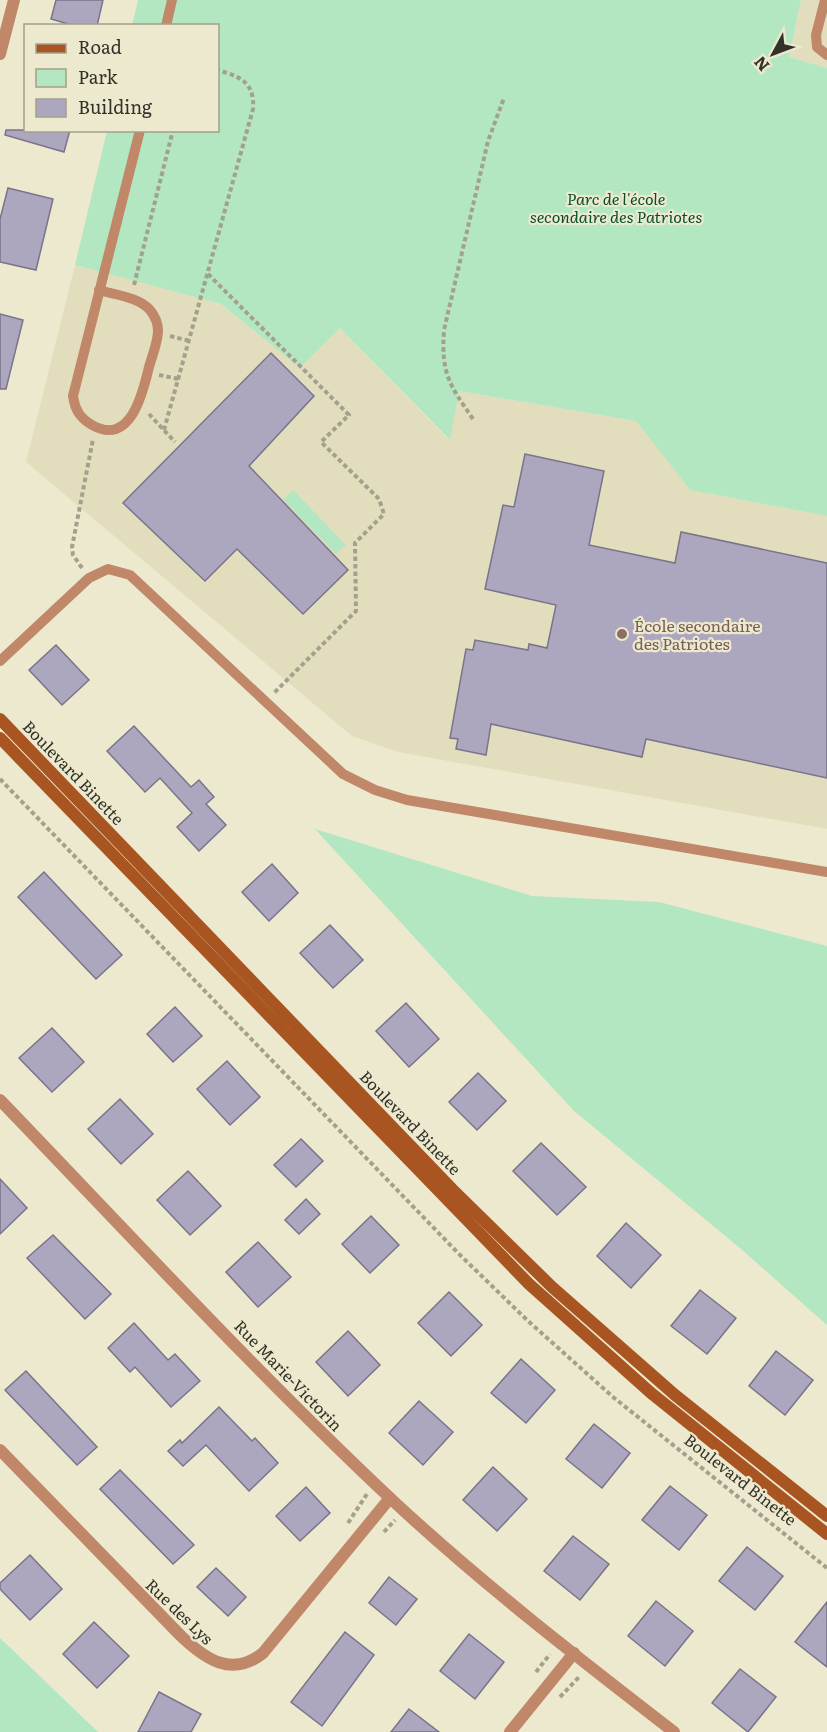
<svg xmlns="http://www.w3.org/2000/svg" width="827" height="1732" viewBox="0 0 827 1732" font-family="Literata,serif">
<rect width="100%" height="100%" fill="#ede9cf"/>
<!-- built -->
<g fill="#e2debd">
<path d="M 801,0 L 827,0 L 827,68 L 789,57 Z"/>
<path d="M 75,265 L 221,304 L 300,368 L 340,328 L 449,440 L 459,391 L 636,421 L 690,490 L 827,516 L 827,829 L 398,752 L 352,736 L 26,462 Z"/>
</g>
<!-- green -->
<g fill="#b2e7c1">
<path d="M 138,0 L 801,0 L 789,57 L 827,68 L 827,516 L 690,490 L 636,421 L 459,391 L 450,440 L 340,328 L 300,368 L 221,304 L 75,265 L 107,131 L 218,130 L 218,26 L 132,25 Z"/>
<path d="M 293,490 L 346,545 L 336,554 L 283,500 Z"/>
<path d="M 315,829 L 532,896 L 659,902 L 827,946 L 827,1325 L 741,1249 L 573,1110 Z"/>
<path d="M 0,1638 L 98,1732 L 0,1732 Z"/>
</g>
<!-- building -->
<g fill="#aca7be" stroke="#7a748b" stroke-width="1.5">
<path d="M 56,0 L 103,0 L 97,26 L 75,26 L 51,19 Z"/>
<path d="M 6,130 L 70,130 L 64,152 L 5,135 Z"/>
<path d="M 8,188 L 53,199 L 36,270 L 0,262 L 0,219 Z"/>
<path d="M 0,314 L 23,320 L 6,389 L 0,389 Z"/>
<path d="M 271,353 L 314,396 L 249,466 L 348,570 L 303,614 L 237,549 L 205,581 L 123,503 Z"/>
<path d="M 525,454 L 604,471 L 589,545 L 675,563 L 681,532 L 827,563 L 827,778 L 646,739 L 642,757 L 491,724 L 486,755 L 456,749 L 458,739 L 450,738 L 466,649 L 473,650 L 475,640 L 528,650 L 529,644 L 547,648 L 556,605 L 485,589 L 503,505 L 514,507 Z"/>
<path d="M 56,645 L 89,680 L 62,705 L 29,670 Z"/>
<path d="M 134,726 L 191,787 L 199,780 L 214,797 L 206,804 L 226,825 L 199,851 L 177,827 L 192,813 L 160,778 L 145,792 L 107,751 Z"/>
<path d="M 272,864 L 298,893 L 269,921 L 242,892 Z"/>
<path d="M 44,872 L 122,955 L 96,979 L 18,897 Z"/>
<path d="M 330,925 L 363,960 L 333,988 L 300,953 Z"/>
<path d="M 406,1003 L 439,1039 L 409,1067 L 376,1031 Z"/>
<path d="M 175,1007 L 202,1036 L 173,1062 L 147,1034 Z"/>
<path d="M 52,1028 L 84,1062 L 52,1092 L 19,1058 Z"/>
<path d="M 227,1061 L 260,1097 L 230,1125 L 197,1089 Z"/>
<path d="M 478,1073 L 506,1101 L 477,1130 L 449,1102 Z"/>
<path d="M 120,1099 L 153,1134 L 121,1164 L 88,1129 Z"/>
<path d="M 301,1139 L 323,1161 L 296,1187 L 274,1165 Z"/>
<path d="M 541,1143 L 586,1187 L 557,1215 L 513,1171 Z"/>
<path d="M 188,1171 L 221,1206 L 190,1235 L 157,1200 Z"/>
<path d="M 0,1179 L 27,1208 L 0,1234 Z"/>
<path d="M 306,1199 L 320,1214 L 299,1234 L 285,1220 Z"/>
<path d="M 371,1216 L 399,1245 L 370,1273 L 342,1244 Z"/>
<path d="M 626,1223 L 661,1255 L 631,1288 L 597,1256 Z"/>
<path d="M 53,1235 L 111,1294 L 85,1319 L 27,1258 Z"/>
<path d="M 258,1242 L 291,1277 L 258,1307 L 226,1272 Z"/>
<path d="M 700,1290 L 736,1318 L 707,1354 L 671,1326 Z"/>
<path d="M 449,1292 L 482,1325 L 451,1356 L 418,1323 Z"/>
<path d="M 134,1323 L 168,1360 L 175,1354 L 200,1381 L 171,1407 L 135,1367 L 130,1372 L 108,1348 Z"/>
<path d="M 348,1331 L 380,1365 L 348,1396 L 316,1362 Z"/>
<path d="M 776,1351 L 813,1380 L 785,1415 L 749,1386 Z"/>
<path d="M 521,1359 L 555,1390 L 526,1423 L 491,1393 Z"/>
<path d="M 26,1371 L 97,1447 L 77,1465 L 5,1390 Z"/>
<path d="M 419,1401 L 453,1432 L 423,1465 L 389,1433 Z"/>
<path d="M 219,1407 L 252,1441 L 255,1438 L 278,1463 L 249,1491 L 206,1445 L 183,1466 L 168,1451 L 180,1440 L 182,1443 Z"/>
<path d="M 594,1424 L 630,1453 L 602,1488 L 566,1459 Z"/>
<path d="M 493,1467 L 527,1499 L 497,1531 L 463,1500 Z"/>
<path d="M 120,1470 L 194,1545 L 173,1564 L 100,1489 Z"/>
<path d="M 670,1486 L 707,1515 L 679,1550 L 642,1520 Z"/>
<path d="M 306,1487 L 330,1513 L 300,1541 L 276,1516 Z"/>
<path d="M 573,1536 L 609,1564 L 580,1600 L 544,1571 Z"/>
<path d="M 747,1547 L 783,1576 L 755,1610 L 719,1581 Z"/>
<path d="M 30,1555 L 62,1589 L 30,1620 L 0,1589 L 0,1583 Z"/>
<path d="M 216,1568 L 246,1597 L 228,1616 L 197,1587 Z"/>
<path d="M 389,1577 L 417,1599 L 396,1625 L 369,1603 Z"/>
<path d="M 656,1601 L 693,1631 L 665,1666 L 628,1636 Z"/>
<path d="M 827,1602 L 827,1667 L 795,1642 Z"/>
<path d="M 94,1622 L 129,1656 L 97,1688 L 63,1654 Z"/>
<path d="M 345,1632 L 374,1655 L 322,1726 L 291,1702 Z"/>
<path d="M 469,1634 L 504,1662 L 475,1699 L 440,1671 Z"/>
<path d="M 740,1669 L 776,1697 L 748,1732 L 712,1703 Z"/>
<path d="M 159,1692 L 201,1714 L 191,1732 L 138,1732 Z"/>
<path d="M 409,1709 L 439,1732 L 391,1732 Z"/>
</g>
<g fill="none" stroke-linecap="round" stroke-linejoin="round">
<!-- path -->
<g stroke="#a3a08d" stroke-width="4" stroke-dasharray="4.5 3" stroke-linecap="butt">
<path d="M 208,274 L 349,415 L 321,442 L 379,499 L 384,514 L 355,543 L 356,611 L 274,693"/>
<path d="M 134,285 L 173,130"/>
<path d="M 170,336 L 190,341"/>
<path d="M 159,375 L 179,379"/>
<path d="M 149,414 L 175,442"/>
<path d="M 473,419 C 449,384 441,374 444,330 L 488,141 L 504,98"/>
<path d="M 164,430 L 253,109 C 255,82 240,77 218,70"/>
<path d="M 82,568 L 73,555 L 72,547 L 93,439"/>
<path d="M 0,779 L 458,1253 L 527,1320 L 613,1397 L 827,1568"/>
<path d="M 348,1523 L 367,1494"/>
<path d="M 384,1532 L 395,1520"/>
<path d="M 536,1672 L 550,1654"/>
<path d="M 560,1697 L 579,1677"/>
</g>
<!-- lane -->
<g stroke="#c18769" stroke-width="10">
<path d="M 825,0 L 816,35 L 817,47 L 827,55"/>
<path d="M 166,26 L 172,0"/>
<path d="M 99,290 C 115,295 139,297 150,310 C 155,316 158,323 158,331 C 158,342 152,356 149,367 C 143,392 131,447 92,425 C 80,418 75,410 73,396 L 140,130"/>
<path d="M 0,661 L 89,578 L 108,569 L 130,575 L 343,774 L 375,790 L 407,800 L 827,872"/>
</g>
<!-- street -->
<g stroke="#c18769" stroke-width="12">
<path d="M 0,54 L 14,0"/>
<path d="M 0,1100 C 129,1234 255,1371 390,1498 C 480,1582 577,1657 674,1732"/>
<path d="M 0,1450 L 181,1636 C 205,1659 232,1678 263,1653 L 390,1498"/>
<path d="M 510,1732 L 574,1653"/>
</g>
<!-- secondary -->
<g stroke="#a95522" stroke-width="12">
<path d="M 0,719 L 452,1189 L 552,1287 L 675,1395 L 827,1516"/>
<path d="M 0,738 L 529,1284 L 651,1393 L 827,1534"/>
</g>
</g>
<!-- markers -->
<circle fill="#8d6e63" stroke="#ede9cf" stroke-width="2" cx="622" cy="634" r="6"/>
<g text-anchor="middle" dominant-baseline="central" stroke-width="4.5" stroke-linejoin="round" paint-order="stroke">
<!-- park labels -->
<g font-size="16" font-style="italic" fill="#055029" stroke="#ede9cf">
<text x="616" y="198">Parc de l'école<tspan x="616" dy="18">secondaire des Patriotes</tspan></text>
</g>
<!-- education labels -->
<g font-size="16" fill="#785e54" stroke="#ede9cf" text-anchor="start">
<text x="634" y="625">École secondaire<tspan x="634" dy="18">des Patriotes</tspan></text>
</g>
<!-- street labels -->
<g font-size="16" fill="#333228" stroke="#ede9cf">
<text transform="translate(74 772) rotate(46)">Boulevard Binette</text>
<text transform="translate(411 1122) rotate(46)">Boulevard Binette</text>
<text transform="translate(289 1375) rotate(46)">Rue Marie-Victorin</text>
<text transform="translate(741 1479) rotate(38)">Boulevard Binette</text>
<text transform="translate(180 1611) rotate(44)">Rue des Lys</text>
</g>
</g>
<!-- legend -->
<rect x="24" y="24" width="195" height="108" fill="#ede9cf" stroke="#a3a08c" stroke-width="1.5"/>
<rect x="36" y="44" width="30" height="9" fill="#a95522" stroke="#a3a08c" stroke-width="1.5"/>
<text x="78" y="54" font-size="18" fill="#333228">Road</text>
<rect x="36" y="69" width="30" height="18" fill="#b2e7c1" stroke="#a3a08c" stroke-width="1.5"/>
<text x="78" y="84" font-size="18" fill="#333228">Park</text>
<rect x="36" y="99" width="30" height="18" fill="#aca7be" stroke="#a3a08c" stroke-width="1.5"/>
<text x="78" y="114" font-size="18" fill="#333228">Building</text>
<!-- north arrow -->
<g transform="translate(773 54) rotate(229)" stroke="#ede9cf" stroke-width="4.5" paint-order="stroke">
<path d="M0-4.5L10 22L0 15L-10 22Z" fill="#333228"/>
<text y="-9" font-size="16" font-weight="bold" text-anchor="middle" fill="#333228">N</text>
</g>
</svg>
